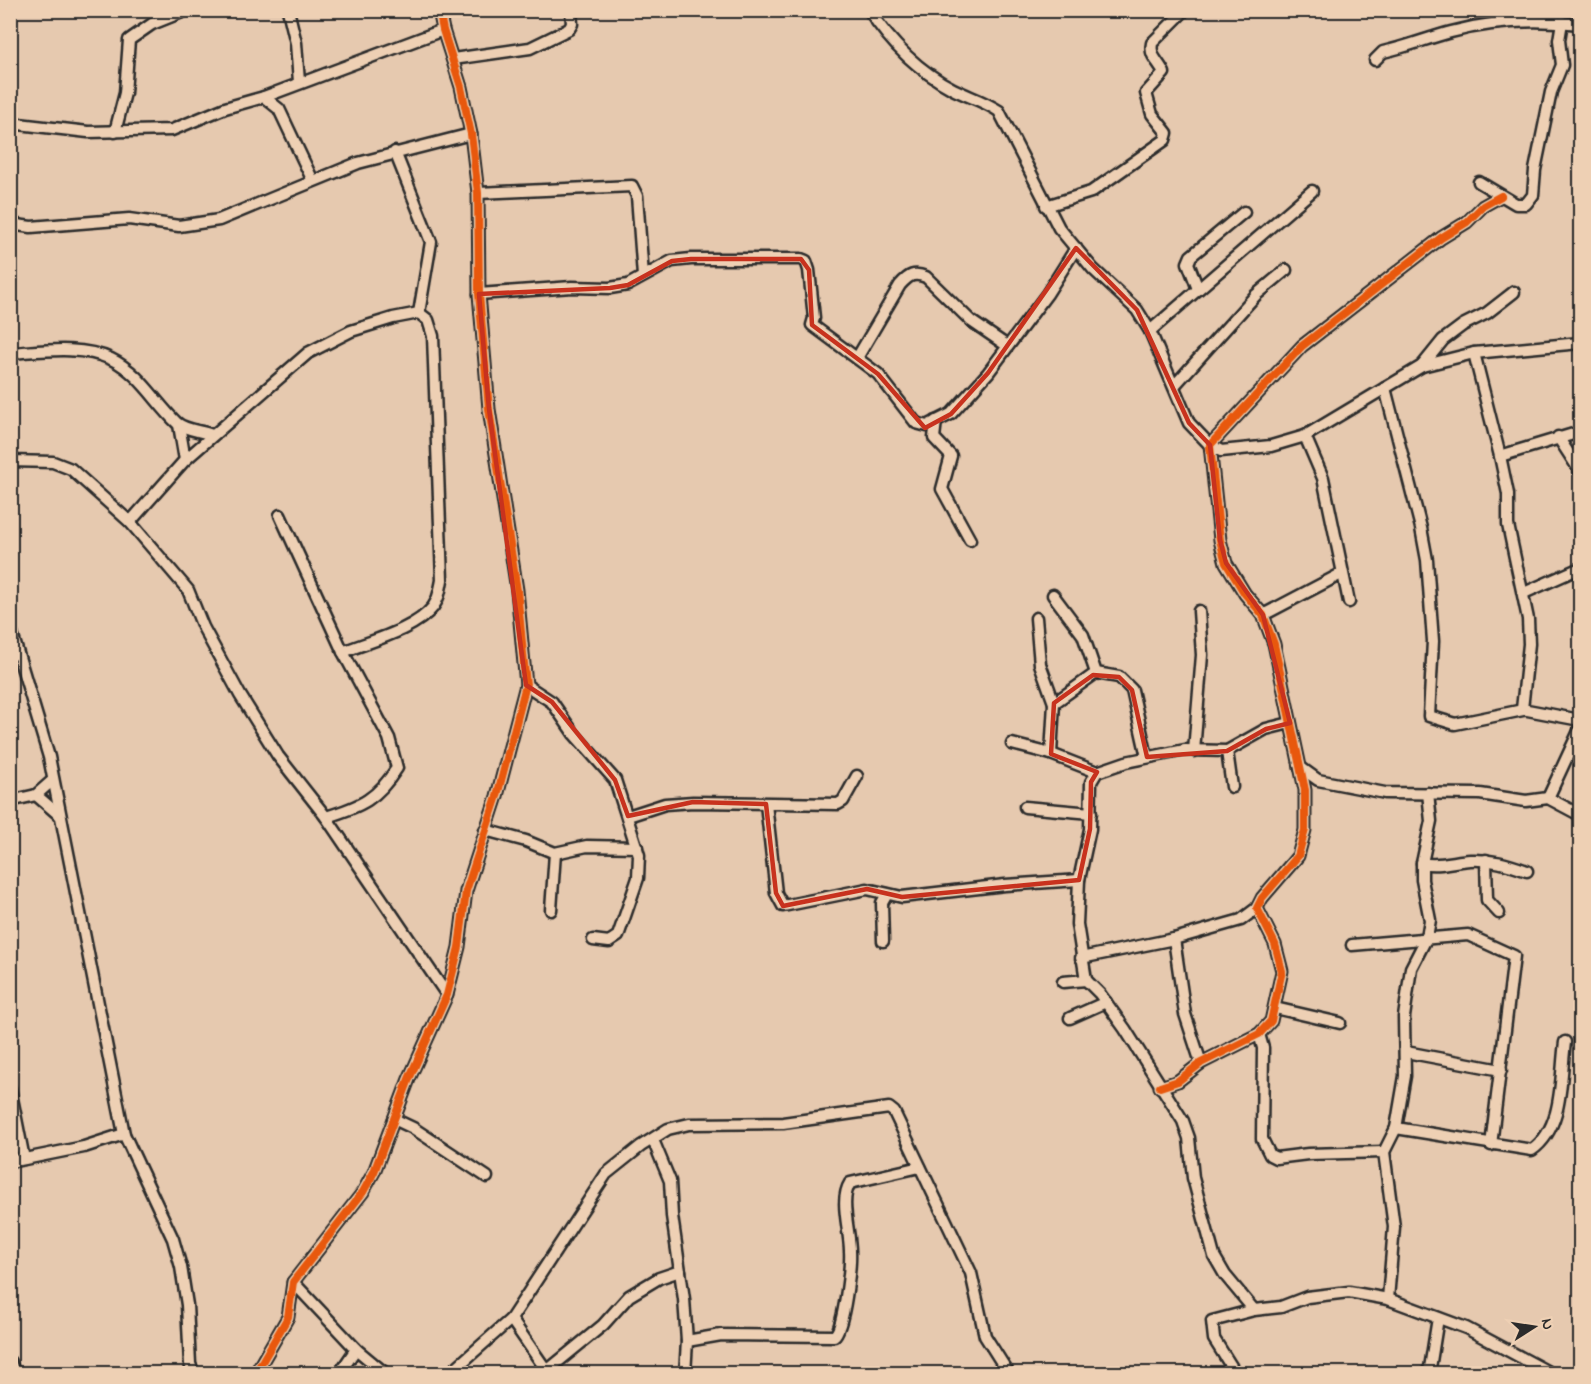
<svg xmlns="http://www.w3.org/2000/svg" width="1591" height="1384" viewBox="0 0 1591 1384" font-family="'Indie Flower',sans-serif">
<rect width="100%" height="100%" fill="#e6c9af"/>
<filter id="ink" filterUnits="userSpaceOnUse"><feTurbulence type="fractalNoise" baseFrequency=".0167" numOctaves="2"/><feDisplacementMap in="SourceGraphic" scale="12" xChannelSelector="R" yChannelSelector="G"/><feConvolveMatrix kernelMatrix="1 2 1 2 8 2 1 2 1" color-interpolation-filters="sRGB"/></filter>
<g filter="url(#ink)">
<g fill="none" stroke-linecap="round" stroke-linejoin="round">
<!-- minor casing -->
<g stroke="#2b2b2b" stroke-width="15">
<g id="minor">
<path d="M 288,10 L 296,43 L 299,82"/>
<path d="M 869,10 C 891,44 917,70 953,89 C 969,97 984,101 999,111 L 1059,228 L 1093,269 L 1137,310 L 1150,331 L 1189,423 L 1210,445 L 1221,451 L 1271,446 L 1305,436 L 1422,366 L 1474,353 L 1580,343"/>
<path d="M 453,59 L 530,48 L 569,29 L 572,24 L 571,10"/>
<path d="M 1375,60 L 1383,52 C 1406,47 1428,38 1451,32 C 1493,21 1537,19 1580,24"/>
<path d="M 264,97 L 279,109 L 313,181"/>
<path d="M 10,123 L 88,132 L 172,130 L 225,108 L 264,97 L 443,30"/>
<path d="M 115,132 L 125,93 L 129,40 L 152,24 L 187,10"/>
<path d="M 395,152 L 431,242 L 419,313"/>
<path d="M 1479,182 L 1516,204 L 1526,204 L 1533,195 L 1535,170 L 1551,92 L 1562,65 L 1559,40 L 1562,22"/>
<path d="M 478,193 L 632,186 L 637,196 L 643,276"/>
<path d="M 1046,206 L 1091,192 L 1165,140 L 1167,133 L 1152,114 L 1146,93 L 1164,73 C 1159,61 1149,57 1152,43 L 1185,10"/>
<path d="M 10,224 L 31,227 L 129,219 L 179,226 L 219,220 L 358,163 L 471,134"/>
<path d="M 1198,289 L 1188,263 L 1191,256 L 1244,212"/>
<path d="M 479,294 L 572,287 L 610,288 L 628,285 L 672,261 L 691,259 L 801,259 L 806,261 L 809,270 L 814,318 L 812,325 L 878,374 L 916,423 L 927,426 L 951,414 L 988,373 L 1047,294 L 1076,248"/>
<path d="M 1150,331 L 1312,191"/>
<path d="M 10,353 C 43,351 81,345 111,359 C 140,373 155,402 177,423 C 185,430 202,431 212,435"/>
<path d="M 1474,353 L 1500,456 L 1508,494 L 1508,525 L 1528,619 L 1529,644 L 1522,709 L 1580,720"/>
<path d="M 857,358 L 900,285 C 909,275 914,272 926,277 L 971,321 L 1006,345"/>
<path d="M 1422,366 L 1443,340 L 1463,325 L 1487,313 L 1514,292"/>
<path d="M 1174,386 L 1256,295 L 1286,270"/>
<path d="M 1385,388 L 1421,528 L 1427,560 L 1433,641 L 1429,716 L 1455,724 L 1523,710"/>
<path d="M 936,421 L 934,438 L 951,456 L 942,489 L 970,540"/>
<path d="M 179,425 L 185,460"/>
<path d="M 1305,436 L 1323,478 L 1349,602"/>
<path d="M 1558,437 L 1580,471"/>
<path d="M 1500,456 L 1580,432"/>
<path d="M 10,461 L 53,462 L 71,469 L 130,522 L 188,590 L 203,627 L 240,695 L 278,756 L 326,817 L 447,995"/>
<path d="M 280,515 L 343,652 L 389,738 L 397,768 C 377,799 362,806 326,817"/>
<path d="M 130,522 L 185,460 L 308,353 L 351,331 L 393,318 L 419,313 L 428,320 L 433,336 L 442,580 C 440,590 439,599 433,607 C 415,630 370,641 343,652"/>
<path d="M 1524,593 L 1580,568"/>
<path d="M 1053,595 L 1083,635 L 1096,673 L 1119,677 L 1132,690 L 1147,757"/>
<path d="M 1263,615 L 1341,574"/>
<path d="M 1036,618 L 1040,664 L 1054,703 L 1051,754"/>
<path d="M 10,627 L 49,757 L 124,1134 L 173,1239 L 181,1267 L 187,1305 L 190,1364 L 194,1374"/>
<path d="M 526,685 L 552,702 L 574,734 L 615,780 L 639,855 L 638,878 L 618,936 L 609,942 L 593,940"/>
<path d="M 1054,703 L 1096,673"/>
<path d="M 1012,744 L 1051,754 L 1097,772"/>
<path d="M 1194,751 L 1202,655 L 1199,611"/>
<path d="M 1227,751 L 1232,787"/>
<path d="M 1300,767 L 1318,780 L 1385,793 L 1480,794 L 1526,801 L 1548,798 L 1580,815"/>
<path d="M 36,795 L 58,814"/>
<path d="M 1548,798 L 1580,729"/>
<path d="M 10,801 L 36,795 L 53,780"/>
<path d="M 766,804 L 776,893 L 783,906 L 867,889 L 902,897 L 1005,885 L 1079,880"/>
<path d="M 1025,807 L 1091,813"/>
<path d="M 628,816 L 665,804 L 693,802 L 838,804 L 843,801 L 857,776"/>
<path d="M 485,830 L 526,841 L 555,853 L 587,846 L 637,847"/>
<path d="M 1486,860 L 1487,900 L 1499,913"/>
<path d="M 1422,863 C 1438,867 1454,861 1470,860 C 1491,859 1508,864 1527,871"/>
<path d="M 551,910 L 555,853"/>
<path d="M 1174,939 L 1185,1014 L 1201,1063"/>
<path d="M 883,941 L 882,903 L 887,894"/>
<path d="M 1352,945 L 1468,935 L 1514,956 L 1491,1145"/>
<path d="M 1081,958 L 1174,939 L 1241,920 L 1257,908"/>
<path d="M 1063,982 L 1086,980"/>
<path d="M 1275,1008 L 1340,1023"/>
<path d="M 1070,1018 L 1106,1002"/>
<path d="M 1259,1034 L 1263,1048 L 1262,1139 L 1270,1155 L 1276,1158 L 1308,1154 L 1384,1152"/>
<path d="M 1406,1052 L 1501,1070"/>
<path d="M 1160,1087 L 1178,1081 L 1201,1063 L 1259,1034 L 1271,1021 L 1282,971 L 1275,944 L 1257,908 L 1262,898 L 1298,856 L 1305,830 L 1305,790 L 1274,644 L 1263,615 L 1245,594 L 1226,563 L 1220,540 L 1210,445 L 1302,346 L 1441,238 L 1467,222 L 1483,206 L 1501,196"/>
<path d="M 10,1088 L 24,1159"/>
<path d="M 394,1119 L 413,1128 L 487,1177"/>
<path d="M 1396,1128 L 1532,1150 C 1564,1127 1560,1079 1565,1042"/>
<path d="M 653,1140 L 670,1181 L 672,1216 L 684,1299 L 687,1341 L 685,1374"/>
<path d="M 10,1162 L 84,1147 L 124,1134"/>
<path d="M 293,1282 L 356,1349 L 386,1374"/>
<path d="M 1388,1299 L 1394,1227 L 1384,1152 L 1396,1128 L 1405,1076 L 1404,1017 L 1411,968 L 1427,937 L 1430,920 L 1422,880 L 1422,863 L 1431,821 L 1428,793"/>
<path d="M 1254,1310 L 1225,1275 L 1214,1256 L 1193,1178 L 1189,1138 L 1183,1121 L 1125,1029 L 1100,994 L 1086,980 L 1077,924 L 1079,880 L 1090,829 L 1091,782 L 1097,772 L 1126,762 L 1185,750 L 1227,751 L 1266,729 L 1290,723"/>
<path d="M 511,1319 L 549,1374"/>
<path d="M 687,1341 L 721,1335 L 834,1336 C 844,1329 851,1265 850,1251 C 850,1230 839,1200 850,1183 L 920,1167"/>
<path d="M 10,1362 L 15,1374"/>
<path d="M 548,1370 L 603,1325 L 629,1296 L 659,1278 L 680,1271"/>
<path d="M 255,1374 L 288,1317 L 293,1282 L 363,1192 L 374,1172 L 409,1079 L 447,995 L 459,947 L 466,891 L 497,796 L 526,685 L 517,590 L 489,409 L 479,294 L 478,193 L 471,134 L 461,87 L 443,30 L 439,10"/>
<path d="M 339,1374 L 356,1349"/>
<path d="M 449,1374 L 511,1319 L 606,1174 L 641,1146 L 668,1129 L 689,1124 L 783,1123 L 889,1108 L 894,1112 L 971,1273 L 985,1336 L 1009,1374"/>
<path d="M 1236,1374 L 1214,1339 L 1212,1321 L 1254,1310 L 1281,1307 L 1307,1297 L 1349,1292 L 1388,1299 L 1466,1328 L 1552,1374"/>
<path d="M 1425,1374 L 1430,1368 L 1438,1318"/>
</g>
</g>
<!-- minor -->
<use href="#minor" stroke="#eed0b4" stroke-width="10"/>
<!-- cycleway casing -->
<g stroke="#eed0b4" stroke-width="11">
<g id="cycleway">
<path d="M 1160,1087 L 1178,1081 L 1201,1063 L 1259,1034 L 1271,1021 L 1282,971 L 1275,944 L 1257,908 L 1262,898 L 1298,856 L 1305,830 L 1305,790 L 1274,644 L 1263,615 L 1245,594 L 1226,563 L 1220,540 L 1210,445 L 1302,346 L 1441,238 L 1467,222 L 1483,206 L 1501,196"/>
<path d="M 255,1374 L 288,1317 L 293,1282 L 363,1192 L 374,1172 L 409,1079 L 447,995 L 459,947 L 466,891 L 497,796 L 526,685 L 517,590 L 489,409 L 479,294 L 478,193 L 471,134 L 461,87 L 443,30 L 439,10"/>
</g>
</g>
<!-- cycleway -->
<use href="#cycleway" stroke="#e8590c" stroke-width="8"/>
</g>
</g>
<!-- marked area -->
<path fill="none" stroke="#c8321e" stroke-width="4.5" stroke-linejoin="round" d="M 1076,248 L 1137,310 L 1189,423 L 1210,445 L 1220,540 L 1226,563 L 1263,615 L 1290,723 L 1266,729 L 1227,751 L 1147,757 L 1132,690 L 1119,677 L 1093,675 L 1054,703 L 1051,754 L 1097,772 L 1091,782 L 1090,829 L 1079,880 L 902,897 L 867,889 L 783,906 L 776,893 L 766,804 L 693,802 L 628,816 L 615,780 L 552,702 L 526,685 L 489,409 L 479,294 L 610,288 L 628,285 L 672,261 L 691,259 L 801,259 L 809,270 L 812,325 L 878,374 L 925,428 L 951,414 L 988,373 Z"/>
<!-- margin -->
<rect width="1591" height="1384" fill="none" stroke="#eed0b4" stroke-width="36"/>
<rect x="18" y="18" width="1555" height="1348" fill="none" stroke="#2b2b2b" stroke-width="2" filter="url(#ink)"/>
<!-- north arrow -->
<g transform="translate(1534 1327) rotate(78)" stroke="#eed0b4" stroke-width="4.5" paint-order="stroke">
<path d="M0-4.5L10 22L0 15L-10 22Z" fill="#2b2b2b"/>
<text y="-9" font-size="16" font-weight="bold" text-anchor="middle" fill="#2b2b2b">N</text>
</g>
</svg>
